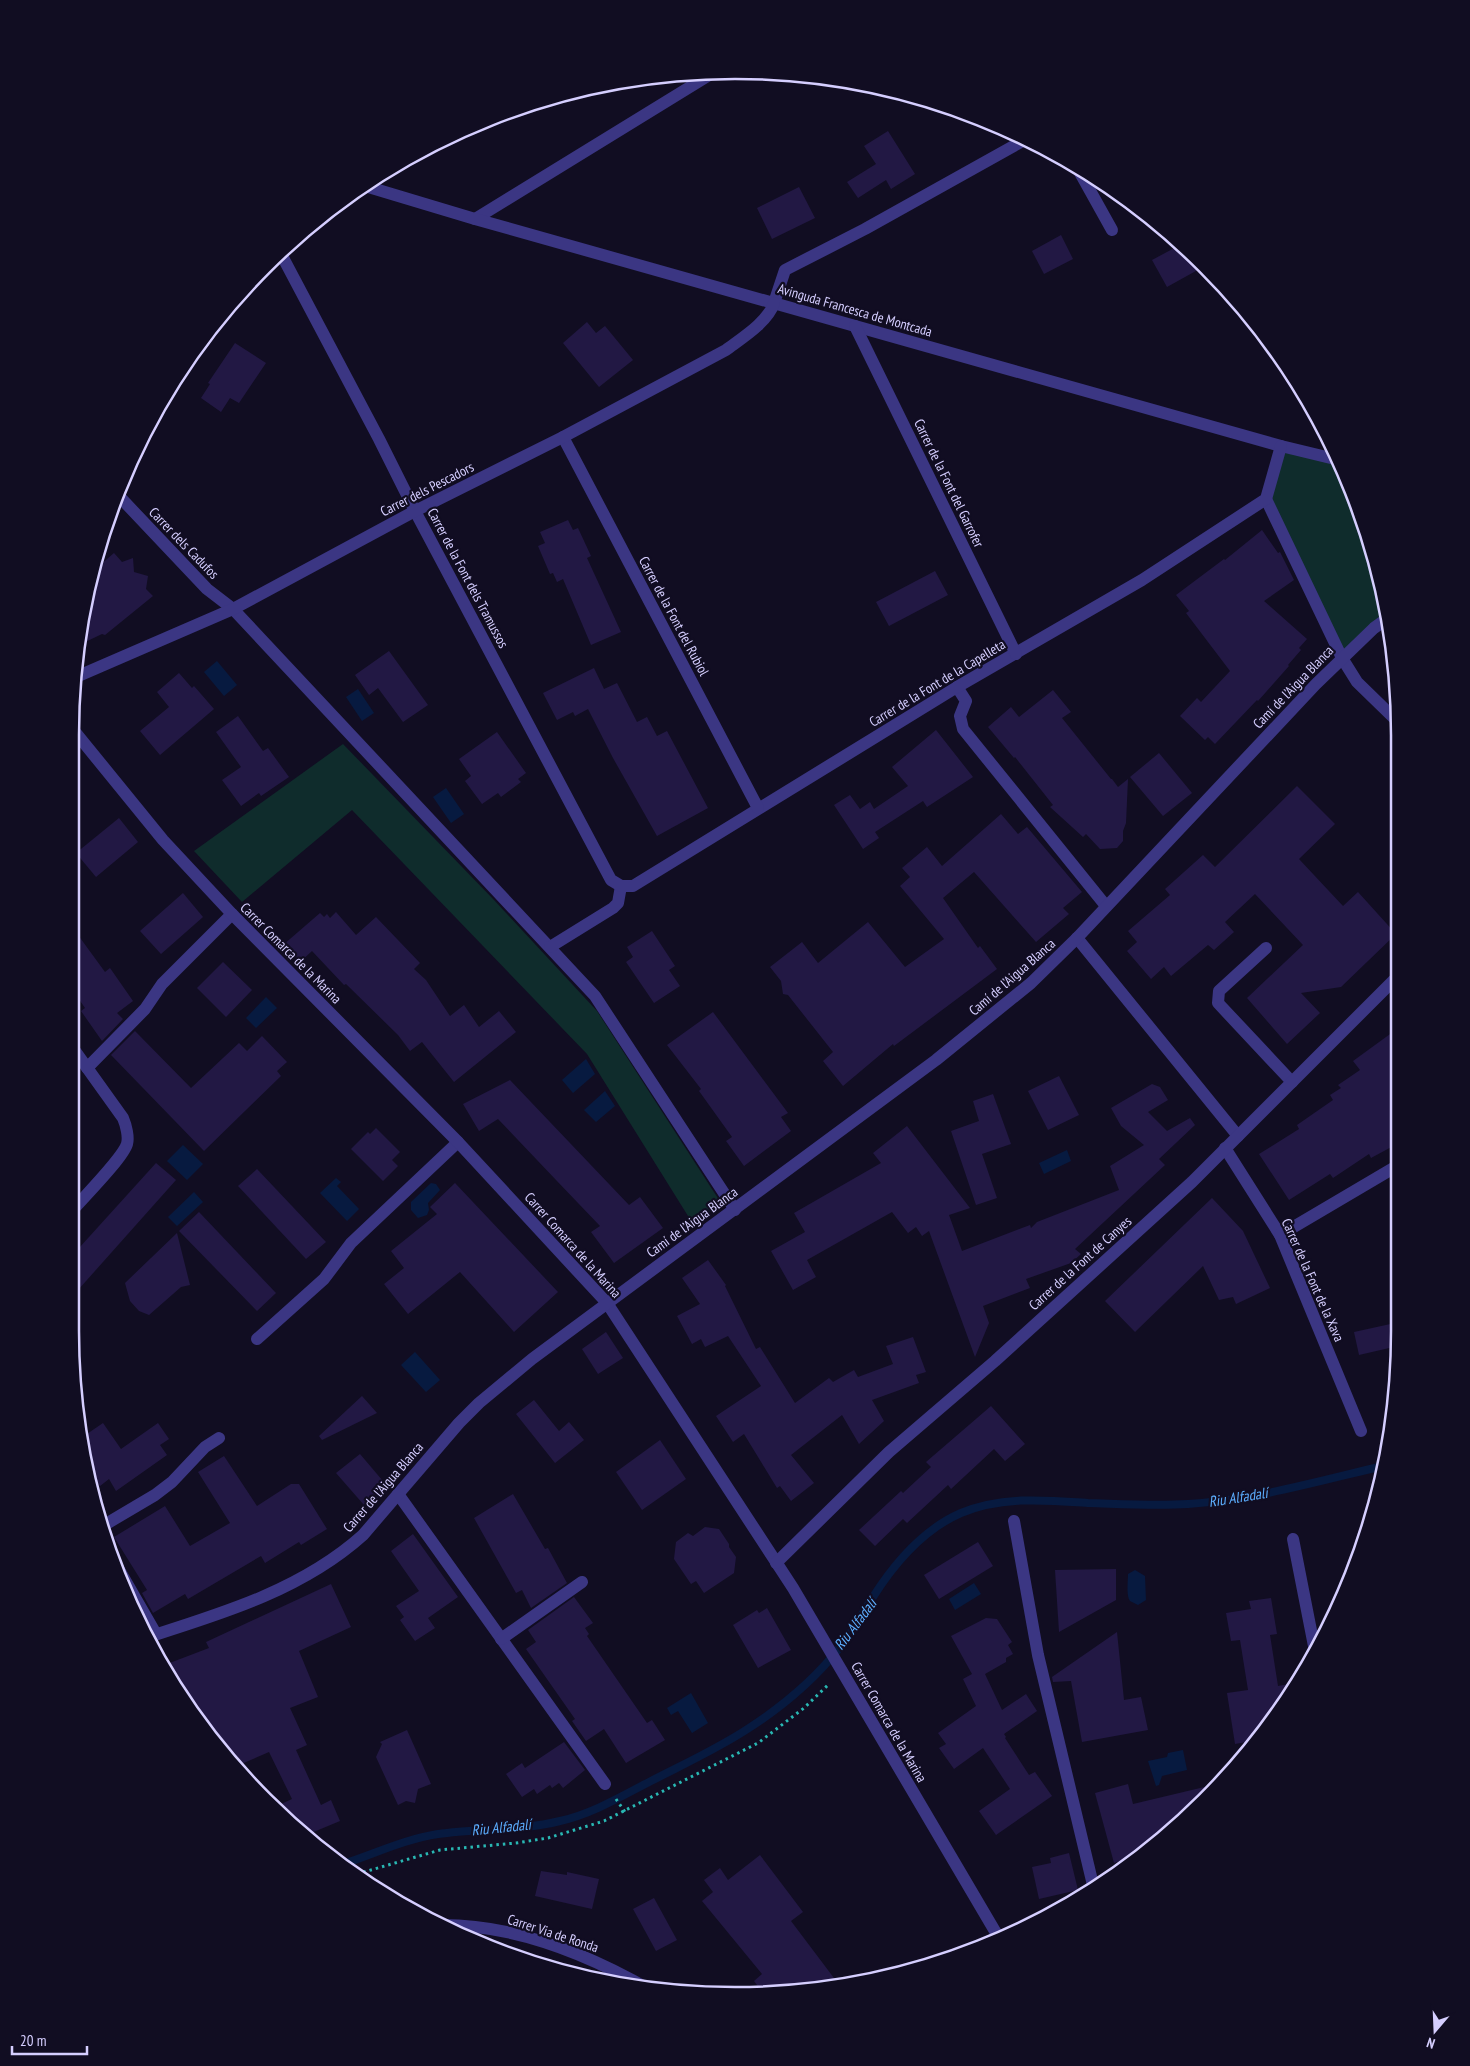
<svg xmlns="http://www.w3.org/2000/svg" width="1470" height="2066" viewBox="0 0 1470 2066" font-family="'PT Sans Narrow',sans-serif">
<rect width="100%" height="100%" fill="#110d22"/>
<!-- green -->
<g fill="#0f2c2c">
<path d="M 1283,449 L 1340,463 L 1377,563 L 1387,614 L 1343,653 L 1269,500 Z"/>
<path d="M 343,744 L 494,900 L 597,1011 L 721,1203 L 693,1224 L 587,1054 L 352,810 L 242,902 L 194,851 Z"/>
</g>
<!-- water -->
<g fill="#071a40">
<path d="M 217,661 L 237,685 L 224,696 L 204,672 Z"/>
<path d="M 358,689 L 374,713 L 362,721 L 346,697 Z"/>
<path d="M 446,788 L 464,814 L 451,823 L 433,797 Z"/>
<path d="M 266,997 L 277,1008 L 256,1028 L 246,1018 Z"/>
<path d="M 586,1059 L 595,1074 L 573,1093 L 562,1080 Z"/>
<path d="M 605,1091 L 615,1106 L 596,1122 L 584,1110 Z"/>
<path d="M 183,1145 L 203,1164 L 187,1180 L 167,1161 Z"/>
<path d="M 1067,1150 L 1071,1161 L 1044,1174 L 1039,1163 Z"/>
<path d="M 336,1178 L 341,1182 L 337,1186 L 359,1209 L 347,1221 L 320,1193 Z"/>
<path d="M 431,1183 L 436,1184 L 440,1190 L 428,1203 L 429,1210 L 427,1215 L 418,1218 L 411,1210 L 411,1202 Z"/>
<path d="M 194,1192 L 203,1202 L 177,1226 L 168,1217 Z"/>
<path d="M 415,1352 L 440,1380 L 426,1392 L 401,1365 Z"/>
<path d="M 1135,1570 L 1145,1576 L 1146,1600 L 1138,1605 L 1130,1601 C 1126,1596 1128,1581 1128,1574 Z"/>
<path d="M 974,1583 L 981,1594 L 955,1610 L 949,1599 Z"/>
<path d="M 691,1693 L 708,1723 L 692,1733 L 678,1711 L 671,1715 L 667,1708 Z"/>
<path d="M 1183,1750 L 1187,1770 L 1162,1776 L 1159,1785 L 1156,1786 L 1148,1761 L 1167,1757 L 1168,1753 Z"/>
</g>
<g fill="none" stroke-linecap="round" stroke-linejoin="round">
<!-- stream -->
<path stroke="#071a40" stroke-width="8" d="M 343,1864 C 374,1854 405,1839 438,1834 C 478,1828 520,1831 560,1821 C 592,1814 622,1796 651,1781 C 684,1764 719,1748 749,1728 C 783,1706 816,1678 841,1646 C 853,1631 862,1613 873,1597 C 894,1564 924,1529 961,1513 C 1002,1496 1045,1500 1088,1503 C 1122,1504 1154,1506 1188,1504 C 1254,1500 1319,1481 1383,1466"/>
</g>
<!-- building -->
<g fill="#221844">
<path d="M 888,131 L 915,174 L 891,189 L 886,180 L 858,198 L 847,182 L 876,164 L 864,146 Z"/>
<path d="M 799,187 L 815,218 L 772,239 L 757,208 Z"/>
<path d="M 1061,235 L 1073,259 L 1044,274 L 1032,251 Z"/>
<path d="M 1180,245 L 1203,267 L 1167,287 L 1152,260 Z"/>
<path d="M 587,322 L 596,333 L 605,326 L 633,360 L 599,387 L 563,343 Z"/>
<path d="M 235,343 L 266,363 L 239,403 L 230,398 L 221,412 L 201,398 L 210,384 L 208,383 Z"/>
<path d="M 568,520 L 573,530 L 578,528 L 591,556 L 587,558 L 621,632 L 591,645 L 563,579 L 557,582 L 553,573 L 550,574 L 538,546 L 545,543 L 540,532 Z"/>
<path d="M 1262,530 L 1278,553 L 1280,552 L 1294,580 L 1264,601 L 1307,639 L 1299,648 L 1301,650 L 1288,665 L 1289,666 L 1258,701 L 1257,700 L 1215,744 L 1208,737 L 1205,740 L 1180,716 L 1197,698 L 1201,702 L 1230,671 L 1186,613 L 1189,611 L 1176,595 L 1224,559 L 1225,560 Z"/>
<path d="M 114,553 L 122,562 L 133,558 L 134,572 L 148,576 L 146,589 L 153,596 L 105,635 L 102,634 L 79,645 L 83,605 L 93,571 Z"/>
<path d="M 935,571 L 948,595 L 889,626 L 876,602 Z"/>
<path d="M 389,651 L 428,705 L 403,722 L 378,688 L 369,695 L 355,675 Z"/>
<path d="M 594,668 L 604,689 L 617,683 L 637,722 L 647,717 L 657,736 L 667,731 L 708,808 L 657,836 L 613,758 L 588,709 L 575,716 L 573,712 L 557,720 L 543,693 Z"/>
<path d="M 179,673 L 192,688 L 194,686 L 214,709 L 160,755 L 140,731 L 169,707 L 157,692 Z"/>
<path d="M 1053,690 L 1071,712 L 1062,718 L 1111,779 L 1112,779 L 1118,787 L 1128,779 L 1126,823 L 1123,831 L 1123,841 L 1117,848 L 1100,849 L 1086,834 L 1083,837 L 1050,807 L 1053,805 L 1015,757 L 1014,758 L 988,727 L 1011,707 L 1019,717 Z"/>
<path d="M 238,716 L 263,751 L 268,748 L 289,777 L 261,796 L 259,793 L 241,806 L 222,780 L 241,767 L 216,732 Z"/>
<path d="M 936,730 L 973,777 L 927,807 L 923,801 L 875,832 L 879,838 L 863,849 L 834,805 L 850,795 L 860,809 L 870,802 L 874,809 L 908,786 L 892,767 Z"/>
<path d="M 497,732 L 526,773 L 518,779 L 521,782 L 501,797 L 498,793 L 482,804 L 465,781 L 471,776 L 459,759 Z"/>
<path d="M 1159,753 L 1192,793 L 1163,816 L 1130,777 Z"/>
<path d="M 1297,786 L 1335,824 L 1299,859 L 1343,906 L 1358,892 L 1396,934 L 1341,987 L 1301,993 L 1320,1013 L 1287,1044 L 1247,998 L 1303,945 L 1255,894 L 1225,922 L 1234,932 L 1214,950 L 1208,945 L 1171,976 L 1164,967 L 1151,979 L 1127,951 L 1137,942 L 1128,931 L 1170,895 L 1165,889 L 1203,855 L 1215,867 Z"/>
<path d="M 1001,814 L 1018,834 L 1027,827 L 1082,892 L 1063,908 L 1069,914 L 1036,942 L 974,872 L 943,898 L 978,948 L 980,946 L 997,969 L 894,1046 L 893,1044 L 843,1086 L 823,1061 L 833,1052 L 788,995 L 783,994 L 781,981 L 770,967 L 802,942 L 818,963 L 868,922 L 905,967 L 944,939 L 900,886 L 910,877 L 902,868 L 927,847 L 942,866 Z"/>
<path d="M 119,818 L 138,842 L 96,877 L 76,853 Z"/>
<path d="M 183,893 L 203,917 L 161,954 L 140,931 Z"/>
<path d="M 336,912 L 356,935 L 376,917 L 420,963 L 414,969 L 426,980 L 450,1016 L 464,1005 L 479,1027 L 499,1011 L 516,1032 L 454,1082 L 422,1042 L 410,1051 L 398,1035 L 346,984 L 344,985 L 312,951 L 300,962 L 283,945 L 320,913 L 324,917 L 327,914 L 330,918 Z"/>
<path d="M 70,924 L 105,972 L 110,968 L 133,1001 L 117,1013 L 123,1019 L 102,1041 L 81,1011 L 85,1008 L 70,986 Z"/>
<path d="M 652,931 L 675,966 L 669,970 L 680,986 L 654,1003 L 626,962 L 633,957 L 627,947 Z"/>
<path d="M 223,962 L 252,990 L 226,1017 L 197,988 Z"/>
<path d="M 713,1012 L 788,1113 L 781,1117 L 791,1131 L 744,1166 L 726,1141 L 732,1137 L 699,1091 L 701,1089 L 667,1045 Z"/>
<path d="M 1397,1029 L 1397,1144 L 1371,1158 L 1369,1154 L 1333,1178 L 1330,1174 L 1289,1200 L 1259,1154 L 1299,1129 L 1297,1125 L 1333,1100 L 1330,1095 L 1341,1088 L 1338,1085 L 1360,1070 L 1353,1061 Z"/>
<path d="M 135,1031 L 191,1088 L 239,1043 L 247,1051 L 262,1036 L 287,1062 L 277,1071 L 281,1076 L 204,1151 L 111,1055 Z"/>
<path d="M 1059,1076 L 1079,1115 L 1048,1130 L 1028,1091 Z"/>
<path d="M 510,1080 L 629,1205 L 640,1197 L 663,1228 L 614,1263 L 591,1232 L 600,1226 L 556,1180 L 498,1119 L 479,1131 L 463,1104 Z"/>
<path d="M 1152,1084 L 1160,1087 L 1168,1100 L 1148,1112 L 1167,1131 L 1190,1118 L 1195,1125 L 1159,1159 L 1165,1165 L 1075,1249 L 1081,1254 L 1071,1263 L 1026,1279 L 1030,1288 L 983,1306 L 989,1323 L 975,1357 L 929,1231 L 922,1236 L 916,1227 L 908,1233 L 892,1212 L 807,1260 L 816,1277 L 793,1290 L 771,1251 L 805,1232 L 794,1213 L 881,1163 L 873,1153 L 907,1126 L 970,1208 L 949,1215 L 962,1251 L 1030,1225 L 1031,1228 L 1037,1222 L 1119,1190 L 1110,1166 L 1144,1145 L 1121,1126 L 1111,1108 Z"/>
<path d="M 993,1094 L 1011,1144 L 982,1154 L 997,1198 L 976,1205 L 951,1131 L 979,1121 L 973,1101 Z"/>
<path d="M 376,1128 L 400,1152 L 392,1160 L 398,1166 L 383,1181 L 351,1149 L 368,1132 L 370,1134 Z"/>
<path d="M 156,1163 L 176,1180 L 70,1299 L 70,1258 Z"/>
<path d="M 257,1169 L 326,1242 L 306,1259 L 238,1186 Z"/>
<path d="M 455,1183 L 558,1292 L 514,1332 L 460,1272 L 408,1314 L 384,1284 L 404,1268 L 391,1251 L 437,1214 L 430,1207 Z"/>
<path d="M 1212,1198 L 1243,1231 L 1270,1288 L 1236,1304 L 1233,1297 L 1219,1300 L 1203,1266 L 1135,1332 L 1105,1301 Z"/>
<path d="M 199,1212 L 276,1293 L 257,1311 L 179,1231 Z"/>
<path d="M 177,1233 L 190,1285 L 181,1287 L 149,1315 L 139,1311 L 130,1301 L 125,1283 Z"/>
<path d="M 708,1260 L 726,1285 L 725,1286 L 756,1349 L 760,1347 L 795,1403 L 829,1378 L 833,1382 L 854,1370 L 858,1377 L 893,1364 L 886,1346 L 913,1337 L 926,1372 L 916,1375 L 919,1383 L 872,1400 L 884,1421 L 859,1444 L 842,1415 L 791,1455 L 814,1483 L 791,1501 L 780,1486 L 777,1488 L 744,1434 L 733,1442 L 716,1416 L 761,1386 L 728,1336 L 705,1347 L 701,1339 L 692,1344 L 677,1316 L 700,1304 L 682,1278 Z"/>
<path d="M 1395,1323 L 1398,1346 L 1359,1355 L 1354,1332 Z"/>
<path d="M 606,1332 L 623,1358 L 598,1374 L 582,1349 Z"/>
<path d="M 362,1396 L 377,1413 L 322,1440 L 319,1436 Z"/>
<path d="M 534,1400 L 559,1431 L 569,1422 L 584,1440 L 555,1463 L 516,1414 Z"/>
<path d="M 991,1406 L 1025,1444 L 1005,1461 L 994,1449 L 951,1489 L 948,1485 L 907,1523 L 903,1519 L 875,1546 L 859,1530 L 901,1491 L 903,1493 L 931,1467 L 926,1462 Z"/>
<path d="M 103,1423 L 121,1449 L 158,1423 L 169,1439 L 160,1445 L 167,1455 L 116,1491 L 109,1479 L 100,1486 L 88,1469 L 84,1436 Z"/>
<path d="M 660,1440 L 686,1479 L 642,1510 L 616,1472 Z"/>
<path d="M 360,1454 L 388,1487 L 372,1506 L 368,1501 L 364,1505 L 336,1473 Z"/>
<path d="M 224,1456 L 257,1506 L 291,1484 L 299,1484 L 327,1529 L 301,1545 L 299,1542 L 265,1563 L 261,1556 L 188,1599 L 185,1594 L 153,1613 L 142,1593 L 147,1590 L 114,1537 L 165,1506 L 190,1546 L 230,1523 L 198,1472 Z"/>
<path d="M 513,1494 L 545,1549 L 548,1548 L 567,1583 L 531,1608 L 522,1590 L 516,1593 L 474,1518 Z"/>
<path d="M 705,1527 L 719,1529 L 729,1544 L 729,1547 L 736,1557 L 734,1573 L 704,1593 L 696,1581 L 691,1584 L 674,1559 L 676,1542 L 688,1533 L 693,1536 Z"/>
<path d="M 413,1534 L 458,1597 L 428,1618 L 435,1628 L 415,1641 L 400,1620 L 404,1617 L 396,1606 L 419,1591 L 391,1551 Z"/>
<path d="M 978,1542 L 993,1566 L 939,1599 L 924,1575 Z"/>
<path d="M 1116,1569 L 1116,1600 L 1059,1632 L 1055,1570 Z"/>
<path d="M 331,1584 L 351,1627 L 299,1651 L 318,1697 L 290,1708 L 307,1745 L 296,1750 L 321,1805 L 331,1800 L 340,1821 L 304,1836 L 285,1818 L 279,1805 L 292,1799 L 269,1752 L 239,1765 L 182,1700 L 167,1664 L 209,1648 L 206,1642 Z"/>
<path d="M 574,1597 L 593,1623 L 585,1628 L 589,1634 L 587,1636 L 647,1723 L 652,1720 L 665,1740 L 626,1763 L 604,1729 L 586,1741 L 572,1721 L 575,1719 L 526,1649 L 536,1642 L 528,1630 Z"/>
<path d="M 1271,1598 L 1277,1634 L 1270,1635 L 1278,1686 L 1295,1683 L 1258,1740 L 1235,1744 L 1227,1693 L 1248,1690 L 1240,1640 L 1231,1641 L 1226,1613 L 1251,1609 L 1249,1601 Z"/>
<path d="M 767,1608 L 791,1650 L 758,1668 L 733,1625 L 757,1610 L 759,1613 Z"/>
<path d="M 986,1618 L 997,1619 L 1012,1642 L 1008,1645 L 1013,1654 L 1006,1658 L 1006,1662 L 985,1674 L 1002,1710 L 1026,1694 L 1037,1711 L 1004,1734 L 1006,1737 L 1005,1738 L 1029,1775 L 1035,1772 L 1052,1796 L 996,1835 L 979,1811 L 1010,1789 L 983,1748 L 954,1769 L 939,1748 L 946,1744 L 938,1733 L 976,1706 L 963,1679 L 972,1674 L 951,1636 Z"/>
<path d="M 1117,1632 L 1124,1700 L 1141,1697 L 1148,1730 L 1082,1742 L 1071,1681 L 1053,1682 L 1052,1677 Z"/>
<path d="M 407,1730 L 431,1784 L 418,1789 L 415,1803 L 406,1801 L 398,1805 L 376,1757 L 382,1744 L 380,1742 Z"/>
<path d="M 564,1742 L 585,1770 L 563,1788 L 559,1783 L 552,1788 L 550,1785 L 537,1794 L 534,1789 L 522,1797 L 506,1774 L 522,1763 L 525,1768 Z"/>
<path d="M 1128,1784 L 1133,1804 L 1217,1784 L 1174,1831 L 1134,1857 L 1114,1863 L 1095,1793 Z"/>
<path d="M 1069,1853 L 1078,1890 L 1039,1899 L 1032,1867 L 1051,1863 L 1050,1858 Z"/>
<path d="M 760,1855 L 803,1912 L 791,1921 L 840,1986 L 763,1993 L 754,1981 L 762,1974 L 702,1901 L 713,1892 L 704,1880 L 720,1868 L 728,1880 Z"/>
<path d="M 541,1871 L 567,1875 L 567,1872 L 599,1879 L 592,1909 L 535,1896 Z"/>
<path d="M 654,1898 L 677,1940 L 656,1951 L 633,1909 Z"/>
</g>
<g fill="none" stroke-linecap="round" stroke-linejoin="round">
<!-- path -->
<g stroke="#29b7b3" stroke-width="3" stroke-dasharray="2.5 4" stroke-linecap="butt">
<path d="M 616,1799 L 625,1812"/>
<path d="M 357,1874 L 440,1850 L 516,1843 L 548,1838 L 604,1821 L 758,1743 L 804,1708 L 829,1684"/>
</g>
<!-- service -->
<g stroke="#3b3683" stroke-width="12">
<path d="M 1078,169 L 1112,230"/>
<path d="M 475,219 L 711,74"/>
<path d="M 774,303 L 785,270 L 865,229 L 1028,138"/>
<path d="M 1266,499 L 1342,658"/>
<path d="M 957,687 L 966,701 L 960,716 L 963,729 L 1106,906"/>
<path d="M 1266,948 L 1219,991 L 1218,1003 L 1292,1082"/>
<path d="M 257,1339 L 324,1279 L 351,1243 L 458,1142"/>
<path d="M 398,1494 L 605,1784"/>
<path d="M 1014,1521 L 1038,1655 L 1093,1885"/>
<path d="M 101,1527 L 155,1495 L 172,1482 L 205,1447 L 219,1438"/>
<path d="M 110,1554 L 156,1634"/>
<path d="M 501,1639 L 582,1582"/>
</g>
<!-- pedestrian -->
<g stroke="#3b3683" stroke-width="12">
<path d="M 233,609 L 595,996 L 735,1210"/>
<path d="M 550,947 L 613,908 L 618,903 L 621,886"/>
<path d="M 87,1068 L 145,1009 L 162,984 L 232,914"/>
</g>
<!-- minor -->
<g stroke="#3b3683" stroke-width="12">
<path d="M 365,186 L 475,219 L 1281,446 L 1339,460"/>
<path d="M 280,252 L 379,439 L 415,511 L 611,880 L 621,886 L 633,886 L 957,687 L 1142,580 L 1266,499 L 1281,446"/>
<path d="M 855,326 L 1016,654"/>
<path d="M 563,437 L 758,808"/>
<path d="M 117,494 L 207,589 L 233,609"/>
<path d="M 1342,658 L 1357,682 L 1395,719"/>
<path d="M 76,677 L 233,609 L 415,511 L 563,437 L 726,350 C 742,338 768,322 774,303"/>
<path d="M 71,727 L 163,840 L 232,914 L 458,1142 L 607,1303 L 793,1588 L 999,1938"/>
<path d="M 1077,938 L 1238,1136"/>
<path d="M 1225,1148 L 1280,1235 L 1361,1431"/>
<path d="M 70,1213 C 81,1200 123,1158 127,1144 C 129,1137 126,1125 123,1118 L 70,1044"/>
<path d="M 1280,1235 L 1397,1166"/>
<path d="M 1293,1539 L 1315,1651"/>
<path d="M 776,1563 L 889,1452 L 995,1361 L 1192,1182 L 1396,978"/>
<path d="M 148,1637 C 224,1613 303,1589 363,1535 L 459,1423 L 479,1403 L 532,1359 L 936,1060 L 1031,983 L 1077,938 L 1316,684 L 1374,628 L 1388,618"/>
<path d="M 439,1925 C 513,1924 588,1954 652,1991"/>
</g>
</g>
<g text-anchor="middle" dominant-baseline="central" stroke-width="4.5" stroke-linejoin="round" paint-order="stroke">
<!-- street labels -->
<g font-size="14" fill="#d5ceff" stroke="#110d22">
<text transform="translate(855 310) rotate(16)">Avinguda Francesca de Montcada</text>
<text transform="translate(949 483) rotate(64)">Carrer de la Font del Garrofer</text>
<text transform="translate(427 489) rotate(-27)">Carrer dels Pescadors</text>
<text transform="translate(184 543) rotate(46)">Carrer dels Cadufos</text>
<text transform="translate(468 578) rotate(62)">Carrer de la Font dels Tramussos</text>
<text transform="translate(674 616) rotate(62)">Carrer de la Font del Rubiol</text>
<text transform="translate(937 683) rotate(-31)">Carrer de la Font de la Capelleta</text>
<text transform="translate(1293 687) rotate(-46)">Camí de l’Aigua Blanca</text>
<text transform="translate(291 953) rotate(45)">Carrer Comarca de la Marina</text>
<text transform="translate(1012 977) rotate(-41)">Camí de l’Aigua Blanca</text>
<text transform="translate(692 1222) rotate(-36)">Camí de l’Aigua Blanca</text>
<text transform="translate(573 1245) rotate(48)">Carrer Comarca de la Marina</text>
<text transform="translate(1080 1263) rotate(-42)">Carrer de la Font de Canyes</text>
<text transform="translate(1313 1280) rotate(66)">Carrer de la Font de la Xava</text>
<text transform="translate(383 1487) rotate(-49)">Carrer de l’Aigua Blanca</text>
<text transform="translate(889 1722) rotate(60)">Carrer Comarca de la Marina</text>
<text transform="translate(553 1933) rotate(18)">Carrer Via de Ronda</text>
</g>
<!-- water labels -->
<g font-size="15" font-style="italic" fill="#5caeff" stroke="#110d22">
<text transform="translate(1238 1497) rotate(-9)">Riu Alfadalí</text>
<text transform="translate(855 1624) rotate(-53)">Riu Alfadalí</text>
<text transform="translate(501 1827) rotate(-6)">Riu Alfadalí</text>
</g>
</g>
<!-- crop -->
<path d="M0 0H1470V2066H0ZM735 79H735A656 656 0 0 1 1391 735V1331A656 656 0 0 1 735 1987H735A656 656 0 0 1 79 1331V735A656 656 0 0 1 735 79Z" fill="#110d22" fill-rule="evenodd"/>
<path fill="none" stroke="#d5ceff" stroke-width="2.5" d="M735 79H735A656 656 0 0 1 1391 735V1331A656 656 0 0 1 735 1987H735A656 656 0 0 1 79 1331V735A656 656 0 0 1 735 79Z"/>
<!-- north arrow -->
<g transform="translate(1435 2031) rotate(199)" stroke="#110d22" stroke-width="4" paint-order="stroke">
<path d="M0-4L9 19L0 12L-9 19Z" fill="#d5ceff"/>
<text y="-8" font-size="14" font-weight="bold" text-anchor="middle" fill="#d5ceff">N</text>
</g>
<!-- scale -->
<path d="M12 2046v8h75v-8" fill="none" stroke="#d5ceff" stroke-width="2.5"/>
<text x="20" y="2046" font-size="15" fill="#d5ceff" stroke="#110d22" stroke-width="4" paint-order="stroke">20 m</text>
</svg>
